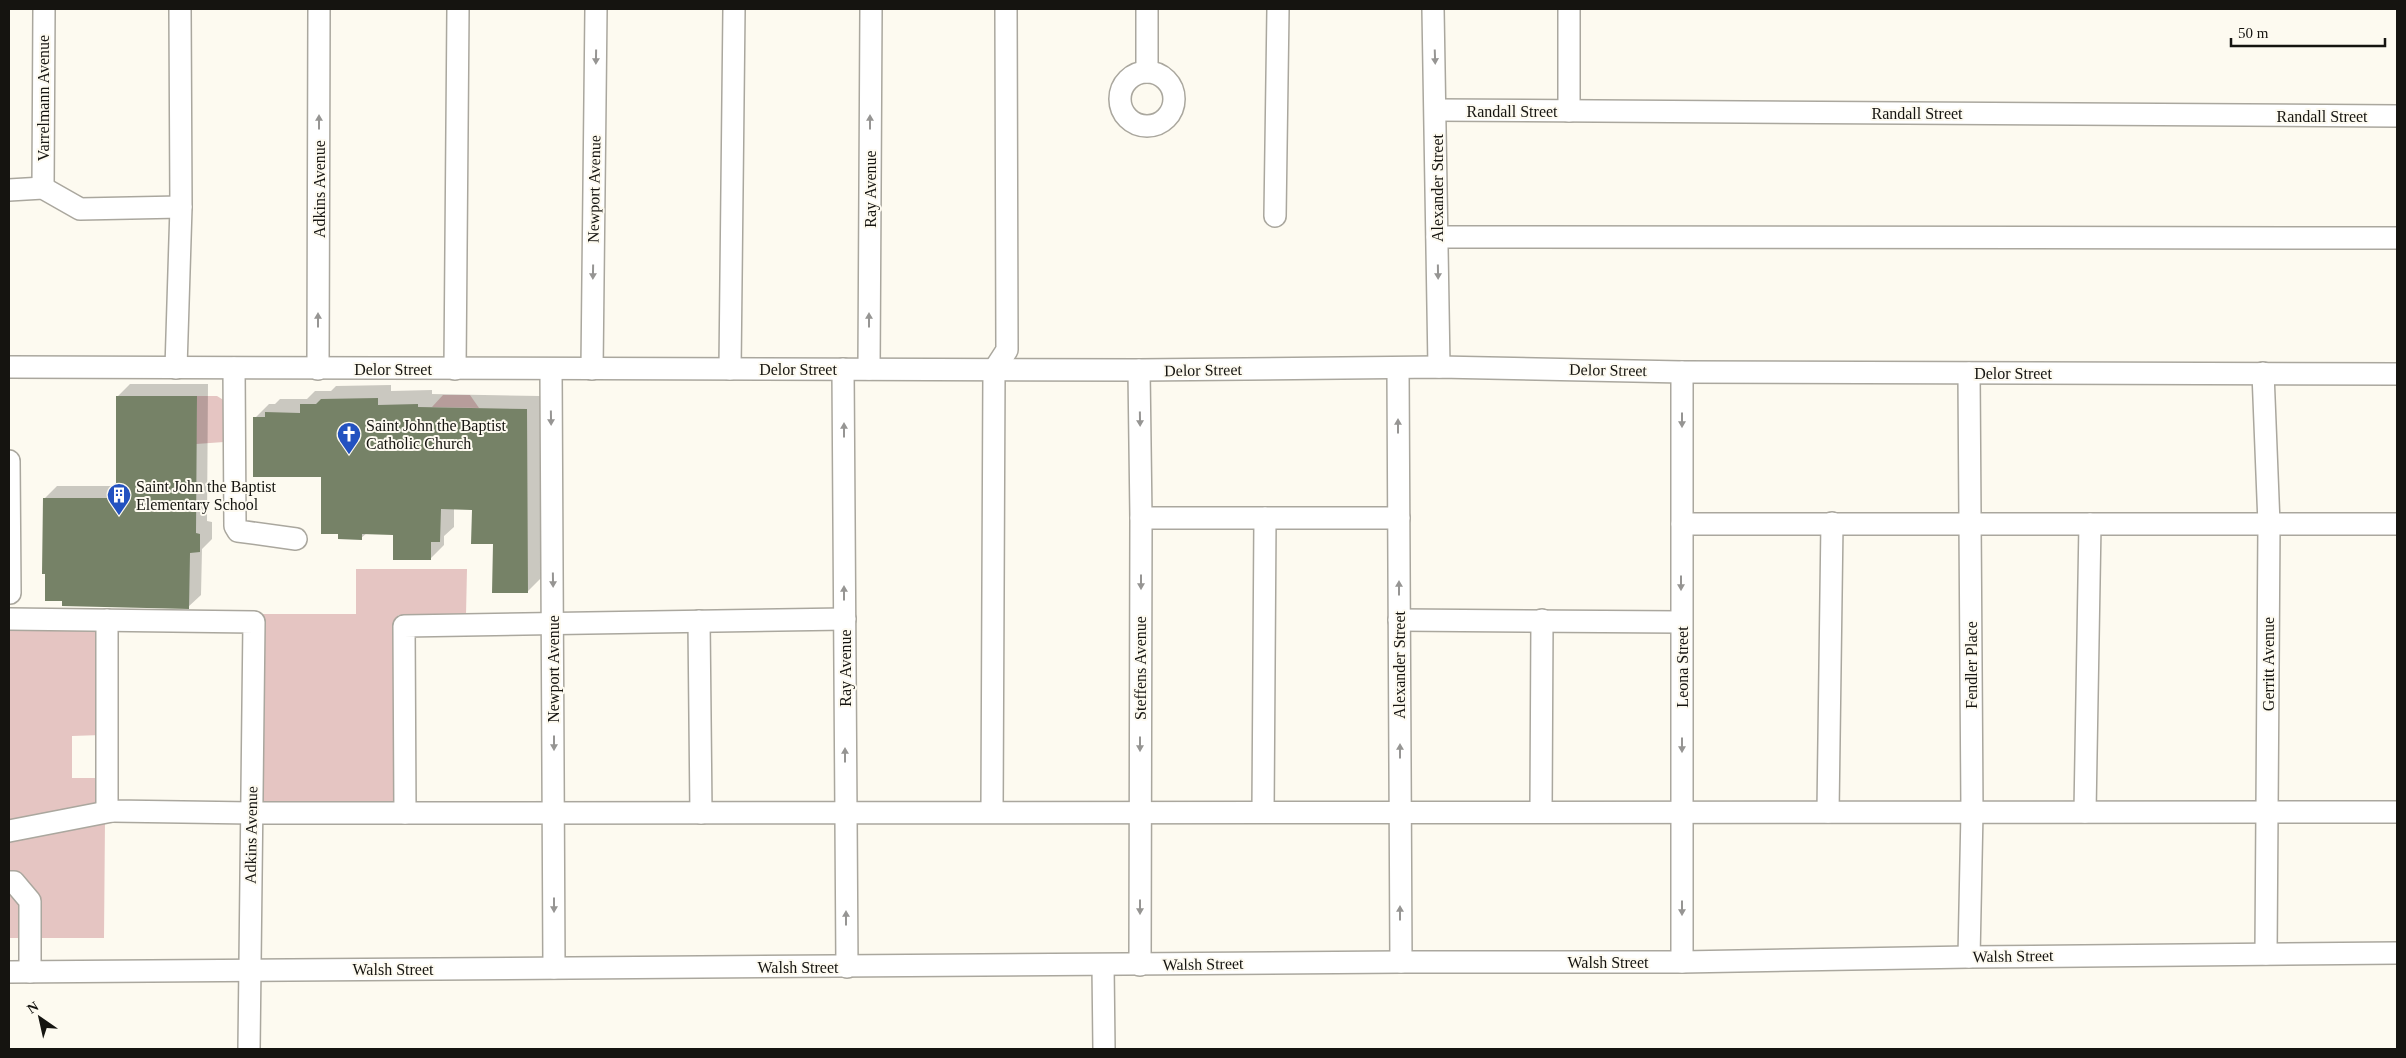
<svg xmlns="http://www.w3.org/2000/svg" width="2406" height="1058" viewBox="0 0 2406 1058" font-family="Georgia,serif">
<rect width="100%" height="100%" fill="#fdfaf0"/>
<!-- green -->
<g fill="#e5c5c2">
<path d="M 443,395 L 470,395 L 479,408 L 432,407 Z"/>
<path d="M 197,396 L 217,396 L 225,401 L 226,439 L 224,442 L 196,444 Z"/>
<path d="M 356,569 L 467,569 L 466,615 L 398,615 L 396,802 L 391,806 L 265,805 L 262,802 L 263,614 L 356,614 Z"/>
<path d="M 9,624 L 101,624 L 101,735 L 72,736 L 72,778 L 101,778 L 105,820 L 104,938 L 9,938 Z"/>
</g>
<!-- shadow -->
<g fill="#0003">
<path d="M 130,384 L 208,384 L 207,521 L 212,522 L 212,539 L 202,549 L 201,595 L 188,607 L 63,600 L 46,572 L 45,498 L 57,486 L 117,486 L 118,396 Z"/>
<path d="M 391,385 L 391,391 L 432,390 L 432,394 L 540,396 L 541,578 L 527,592 L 473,509 L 454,508 L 454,527 L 444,536 L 444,545 L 430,559 L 394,533 L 367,533 L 361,538 L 339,533 L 323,476 L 255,418 L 269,404 L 275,404 L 280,399 L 307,399 L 315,391 L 331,391 L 336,386 Z"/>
</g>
<!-- building -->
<g fill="#768267">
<path d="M 116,396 L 197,396 L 196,533 L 200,534 L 200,552 L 190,553 L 189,609 L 62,606 L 62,601 L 45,601 L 45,574 L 42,574 L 43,498 L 116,498 Z"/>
<path d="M 378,398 L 378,405 L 418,404 L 418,407 L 527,409 L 528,593 L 492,593 L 493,544 L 471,544 L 472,510 L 441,509 L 440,542 L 431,542 L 431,560 L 393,560 L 393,535 L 362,534 L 362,540 L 338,539 L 338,534 L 321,534 L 321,477 L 253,477 L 253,417 L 265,417 L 265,412 L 300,413 L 300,404 L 316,404 L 321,399 Z"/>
</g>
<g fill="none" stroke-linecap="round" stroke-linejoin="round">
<!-- minor casing -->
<g stroke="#aaa79e" stroke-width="24">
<g id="minor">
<path d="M 1433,9 L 1439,367"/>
<path d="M 1569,9 L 1569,111"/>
<path d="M 1147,72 L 1147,9"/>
<circle cx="1147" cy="99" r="27"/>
<path d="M 1436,110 L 2397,116"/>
<path d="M 43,188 L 44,9"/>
<path d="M 9,190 L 43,188 L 80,209 L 181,207"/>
<path d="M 1275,216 L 1278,9"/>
<path d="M 1437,237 L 2397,238"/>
<path d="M 9,367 L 1139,370 L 1439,367 L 1682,372 L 2397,374"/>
<path d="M 176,368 L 181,207 L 180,9"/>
<path d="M 234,368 L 235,526 L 238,531 L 296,539"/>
<path d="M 1398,368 L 1401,962"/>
<path d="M 318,369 L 319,9"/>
<path d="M 455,369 L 458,9"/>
<path d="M 551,369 L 554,968"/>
<path d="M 592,369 L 596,9"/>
<path d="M 730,369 L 734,9"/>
<path d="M 843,369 L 847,967"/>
<path d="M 869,369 L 871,9"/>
<path d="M 1139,370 L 1141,518 L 1140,965"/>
<path d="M 1969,373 L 1972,812 L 1969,957"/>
<path d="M 2263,373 L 2269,524 L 2266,954"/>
<path d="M 9,461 L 10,593"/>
<path d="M 1141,518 L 1399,518"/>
<path d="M 1682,524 L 2397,524"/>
<path d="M 9,619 L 254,622 L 249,1049"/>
<path d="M 107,620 L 107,804 L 112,811 L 252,813 L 2397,812"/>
<path d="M 1399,620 L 1681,622"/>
<path d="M 699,621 L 701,813"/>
<path d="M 992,812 L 994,370 L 1007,350 L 1006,9"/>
<path d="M 1263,812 L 1265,518"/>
<path d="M 1541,812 L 1542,620"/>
<path d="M 1828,812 L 1832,523"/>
<path d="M 2085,812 L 2090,524"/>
<path d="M 405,813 L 404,626 L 845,619"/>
<path d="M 9,831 L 112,811"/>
<path d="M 9,882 L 14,882 L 30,901 L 30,972"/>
<path d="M 1682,962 L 1682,372"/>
<path d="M 1103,965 L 1104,1049"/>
<path d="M 9,972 L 1401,962 L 1682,962 L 1969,957 L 2397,953"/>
</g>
</g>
<!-- minor -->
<use href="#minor" stroke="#fff" stroke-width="21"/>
</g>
<!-- one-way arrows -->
<defs><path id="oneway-solid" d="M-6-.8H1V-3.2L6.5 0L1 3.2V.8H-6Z" transform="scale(1.25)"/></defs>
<g fill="#969593">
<use href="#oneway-solid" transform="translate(596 57) rotate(91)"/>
<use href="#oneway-solid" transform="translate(1435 57) rotate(88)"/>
<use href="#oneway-solid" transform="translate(319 122) rotate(-90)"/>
<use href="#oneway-solid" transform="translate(870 122) rotate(-90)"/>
<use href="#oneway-solid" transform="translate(593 272) rotate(91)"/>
<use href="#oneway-solid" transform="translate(1438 272) rotate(89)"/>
<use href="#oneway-solid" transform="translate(318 320) rotate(-90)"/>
<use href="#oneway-solid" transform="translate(869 320) rotate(-90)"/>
<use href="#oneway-solid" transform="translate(551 418) rotate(89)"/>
<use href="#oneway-solid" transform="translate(1140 419) rotate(89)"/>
<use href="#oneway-solid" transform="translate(1682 420) rotate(90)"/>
<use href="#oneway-solid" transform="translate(1398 426) rotate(-90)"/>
<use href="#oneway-solid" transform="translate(844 430) rotate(-90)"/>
<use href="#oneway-solid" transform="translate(553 580) rotate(89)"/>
<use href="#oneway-solid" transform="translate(1141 582) rotate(90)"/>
<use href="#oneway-solid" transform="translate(1681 583) rotate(90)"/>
<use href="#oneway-solid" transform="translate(1399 588) rotate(-90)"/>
<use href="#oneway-solid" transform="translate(844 593) rotate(-90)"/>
<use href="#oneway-solid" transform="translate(554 743) rotate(90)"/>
<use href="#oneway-solid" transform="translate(1140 744) rotate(90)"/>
<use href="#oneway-solid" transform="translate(1682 745) rotate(90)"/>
<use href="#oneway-solid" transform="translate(1400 751) rotate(-90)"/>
<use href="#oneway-solid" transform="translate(845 755) rotate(-90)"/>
<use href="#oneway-solid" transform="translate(554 905) rotate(90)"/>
<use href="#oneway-solid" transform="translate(1140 907) rotate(90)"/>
<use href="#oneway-solid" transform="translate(1682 908) rotate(90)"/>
<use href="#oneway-solid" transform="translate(1400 913) rotate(-90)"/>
<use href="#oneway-solid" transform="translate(846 918) rotate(-90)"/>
</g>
<!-- icons -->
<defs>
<g id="church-pin" transform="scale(1.25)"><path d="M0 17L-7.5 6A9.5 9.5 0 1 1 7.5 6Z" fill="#2352c0" stroke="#fdfaf0"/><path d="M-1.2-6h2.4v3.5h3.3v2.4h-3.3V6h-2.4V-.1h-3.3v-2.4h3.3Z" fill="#fff"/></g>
<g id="building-pin" transform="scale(1.25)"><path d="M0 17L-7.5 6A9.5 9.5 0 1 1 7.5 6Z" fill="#2352c0" stroke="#fdfaf0"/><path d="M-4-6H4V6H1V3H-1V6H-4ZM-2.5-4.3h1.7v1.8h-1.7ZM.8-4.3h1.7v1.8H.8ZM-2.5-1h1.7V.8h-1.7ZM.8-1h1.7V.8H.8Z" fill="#fff"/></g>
</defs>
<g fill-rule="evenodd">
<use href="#church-pin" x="349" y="434"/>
<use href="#building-pin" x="119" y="495"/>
</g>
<g text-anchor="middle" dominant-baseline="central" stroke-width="4" stroke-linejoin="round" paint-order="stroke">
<!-- street labels -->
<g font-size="16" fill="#151410" stroke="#fdfaf0">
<text transform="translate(43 98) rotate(-90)">Varrelmann Avenue</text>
<text x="1512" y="111">Randall Street</text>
<text x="1917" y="113">Randall Street</text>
<text x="2322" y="116">Randall Street</text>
<text transform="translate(1437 188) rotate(-90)">Alexander Street</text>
<text transform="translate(319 189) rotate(-90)">Adkins Avenue</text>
<text transform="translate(594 189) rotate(-89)">Newport Avenue</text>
<text transform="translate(870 189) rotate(-90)">Ray Avenue</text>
<text x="393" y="369">Delor Street</text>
<text x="798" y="369">Delor Street</text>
<text transform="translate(1203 370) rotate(-1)">Delor Street</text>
<text transform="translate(1608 370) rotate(1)">Delor Street</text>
<text x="2013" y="373">Delor Street</text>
<text transform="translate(2268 664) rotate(-90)">Gerritt Avenue</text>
<text transform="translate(1399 665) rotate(-90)">Alexander Street</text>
<text transform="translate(1971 665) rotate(-90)">Fendler Place</text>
<text transform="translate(1682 667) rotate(-90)">Leona Street</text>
<text transform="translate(845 668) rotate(-90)">Ray Avenue</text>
<text transform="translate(1140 668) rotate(-90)">Steffens Avenue</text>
<text transform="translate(553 669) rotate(-90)">Newport Avenue</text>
<text transform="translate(251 835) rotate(-89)">Adkins Avenue</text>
<text transform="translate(2013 956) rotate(-1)">Walsh Street</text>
<text x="1608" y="962">Walsh Street</text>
<text transform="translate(1203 964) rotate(-1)">Walsh Street</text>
<text x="798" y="967">Walsh Street</text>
<text x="393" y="969">Walsh Street</text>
</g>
<!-- poi labels -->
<g font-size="16" fill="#151410" stroke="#fdfaf0" text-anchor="start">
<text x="366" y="425">Saint John the Baptist<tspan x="366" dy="18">Catholic Church</tspan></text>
<text x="136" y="486">Saint John the Baptist<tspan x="136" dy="18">Elementary School</tspan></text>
</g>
</g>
<!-- border -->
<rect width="2406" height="1058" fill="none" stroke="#151410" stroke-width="20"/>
<!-- north arrow -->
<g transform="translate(40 1018) rotate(326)" stroke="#fdfaf0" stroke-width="4" paint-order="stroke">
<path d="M0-4L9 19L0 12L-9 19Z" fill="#151410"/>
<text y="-8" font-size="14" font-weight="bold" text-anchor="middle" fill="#151410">N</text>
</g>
<!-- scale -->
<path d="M2231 38v8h154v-8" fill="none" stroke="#151410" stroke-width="2.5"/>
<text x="2238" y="38" font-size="15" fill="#151410" stroke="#fdfaf0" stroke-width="4" paint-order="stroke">50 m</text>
</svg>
